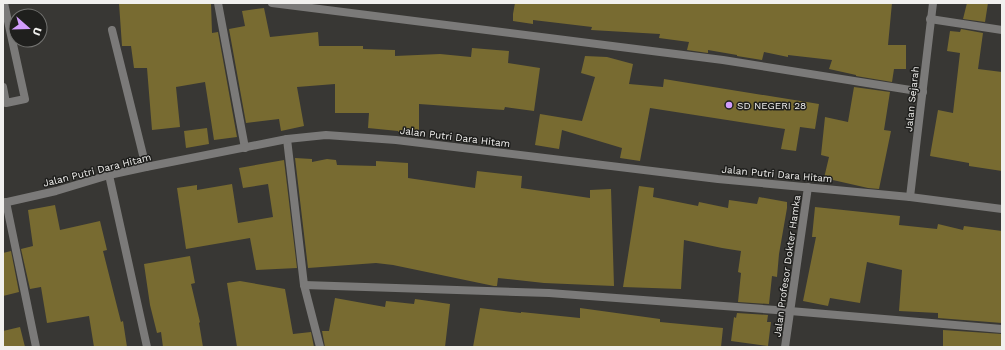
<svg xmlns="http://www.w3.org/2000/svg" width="1005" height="350" viewBox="0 0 1005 350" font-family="'Work Sans',sans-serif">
<rect width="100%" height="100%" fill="#383734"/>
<!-- building -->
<g fill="#786b31">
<path d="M 119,3 L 211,3 L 212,33 L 218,32 L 237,137 L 214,140 L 205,82 L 176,87 L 180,127 L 152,130 L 147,68 L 134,68 L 131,46 L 122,46 Z"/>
<path d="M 515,3 L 892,3 L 888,45 L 906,45 L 906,69 L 894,69 L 892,82 L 856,76 L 856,75 L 829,69 L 832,60 L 788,55 L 788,57 L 764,52 L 762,60 L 737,56 L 737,55 L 708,50 L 708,53 L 687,50 L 689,42 L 659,38 L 660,34 L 591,30 L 592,27 L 533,20 L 533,24 L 513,21 L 513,14 Z"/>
<path d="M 967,3 L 988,3 L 985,22 L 963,19 Z"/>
<path d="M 264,8 L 270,37 L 318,32 L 319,46 L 363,46 L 363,49 L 395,50 L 395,56 L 440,54 L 471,57 L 472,48 L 509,51 L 508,63 L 540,68 L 534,111 L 505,107 L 504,110 L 419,104 L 419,131 L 398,132 L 398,131 L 368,128 L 369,113 L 335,113 L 335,84 L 297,87 L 304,126 L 281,131 L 279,119 L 246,123 L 229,29 L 245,26 L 242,11 Z"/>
<path d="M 961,29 L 983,33 L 978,69 L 1002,72 L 1002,171 L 969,166 L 969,163 L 930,156 L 938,110 L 953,113 L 960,53 L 947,51 L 950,31 L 960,32 Z"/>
<path d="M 585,56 L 607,57 L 633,64 L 629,84 L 663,87 L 664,79 L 819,104 L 815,129 L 800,127 L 796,151 L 781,149 L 785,129 L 650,108 L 640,161 L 620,158 L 622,148 L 562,130 L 559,149 L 535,145 L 540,114 L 582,121 L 595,77 L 581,73 Z"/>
<path d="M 854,87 L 890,92 L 884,130 L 891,131 L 879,189 L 868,188 L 824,178 L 829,157 L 821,155 L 825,117 L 848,122 Z"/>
<path d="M 207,128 L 209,144 L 186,148 L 184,131 Z"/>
<path d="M 295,158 L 312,159 L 312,162 L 327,159 L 336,160 L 337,165 L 376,166 L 376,161 L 408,163 L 408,178 L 475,188 L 477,171 L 522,176 L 521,188 L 590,198 L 590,190 L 611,189 L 614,286 L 544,283 L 498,278 L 497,286 L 494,286 L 393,265 L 376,263 L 308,268 Z"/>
<path d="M 284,160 L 297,268 L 256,270 L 250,238 L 186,249 L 177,188 L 197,185 L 197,190 L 232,184 L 238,223 L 273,217 L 268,184 L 243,188 L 239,168 Z"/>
<path d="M 639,186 L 654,188 L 653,197 L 698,206 L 699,202 L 728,208 L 729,200 L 757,204 L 759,197 L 787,202 L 787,208 L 779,254 L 777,277 L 772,276 L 769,304 L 738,302 L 741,273 L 738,272 L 741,251 L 722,248 L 684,240 L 681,289 L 623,287 Z"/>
<path d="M 55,205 L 60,230 L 100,221 L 107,250 L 103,251 L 121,322 L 123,321 L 127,347 L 94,347 L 89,316 L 47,323 L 41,287 L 30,289 L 21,249 L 33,246 L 28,210 Z"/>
<path d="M 815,207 L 900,216 L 899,225 L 937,229 L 938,224 L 963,230 L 964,226 L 1002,231 L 1002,323 L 938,318 L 938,313 L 899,311 L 902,270 L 867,262 L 860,303 L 830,298 L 828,306 L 803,301 L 816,237 L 812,237 Z"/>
<path d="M 11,251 L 19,292 L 3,296 L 3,253 Z"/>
<path d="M 190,256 L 195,283 L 191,284 L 200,322 L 199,323 L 203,347 L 163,347 L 161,332 L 157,333 L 150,305 L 144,264 Z"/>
<path d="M 240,281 L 285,289 L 293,334 L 311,332 L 314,347 L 237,347 L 227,283 Z"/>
<path d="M 335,298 L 385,307 L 386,301 L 414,304 L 415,299 L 450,304 L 445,347 L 325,347 L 322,331 L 329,331 Z"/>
<path d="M 480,308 L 521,313 L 521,312 L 580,318 L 580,308 L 660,319 L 660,322 L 723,328 L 721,347 L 593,346 L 593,347 L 473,347 Z"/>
<path d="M 737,313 L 768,315 L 767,322 L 771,322 L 768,346 L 731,341 L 734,317 L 736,318 Z"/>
<path d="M 20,327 L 25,347 L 3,347 L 3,331 Z"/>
<path d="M 943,330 L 1002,334 L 1002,347 L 943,347 Z"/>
</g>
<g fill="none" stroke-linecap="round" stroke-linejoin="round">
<!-- minor -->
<g stroke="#7b7a79" stroke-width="8">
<path d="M 218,3 L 245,148"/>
<path d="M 272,3 L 723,60 L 923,92"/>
<path d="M 930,19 L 1002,30"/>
<path d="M 112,30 L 146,167"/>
<path d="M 3,87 L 6,103 L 25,99 L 4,3"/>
<path d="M 287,139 L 304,285 L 320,347"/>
<path d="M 109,175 L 147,347"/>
<path d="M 910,197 L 933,3"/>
<path d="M 6,202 L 36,347"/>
<path d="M 304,285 L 549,293 L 790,311 L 1002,329"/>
<path d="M 785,347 L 808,187"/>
</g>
<!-- tertiary -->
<path stroke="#7b7a79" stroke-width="8" d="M 3,203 L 56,191 L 109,175 L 146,167 L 287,139 L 326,135 L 396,140 L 718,179 L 910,197 L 1002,209"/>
</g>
<!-- markers -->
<circle fill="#d29dfd" stroke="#1f1f1d" stroke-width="1.5" cx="729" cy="105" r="4"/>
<g text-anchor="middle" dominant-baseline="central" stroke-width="3" stroke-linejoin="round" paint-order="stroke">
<!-- street labels -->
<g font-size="10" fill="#f1f0ee" stroke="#1f1f1d">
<text transform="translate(912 99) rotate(-84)">Jalan Sejarah</text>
<text transform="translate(455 137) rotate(7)">Jalan Putri Dara Hitam</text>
<text transform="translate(97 170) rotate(-14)">Jalan Putri Dara Hitam</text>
<text transform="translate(777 174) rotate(5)">Jalan Putri Dara Hitam</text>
<text transform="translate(787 266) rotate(-82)">Jalan Profesor Dokter Hamka</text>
</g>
<!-- poi labels -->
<g font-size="10" fill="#f1f0ee" stroke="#1f1f1d" text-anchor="start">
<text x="737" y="105">SD NEGERI 28</text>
</g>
</g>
<!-- border -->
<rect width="1005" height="350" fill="none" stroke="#f1f0ee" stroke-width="8"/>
<!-- north arrow -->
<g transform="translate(28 28) rotate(110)"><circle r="19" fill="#1f1f1d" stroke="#737371"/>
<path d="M0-3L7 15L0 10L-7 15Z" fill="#d29dfd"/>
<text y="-6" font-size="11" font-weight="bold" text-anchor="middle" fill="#f1f0ee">U</text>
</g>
</svg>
